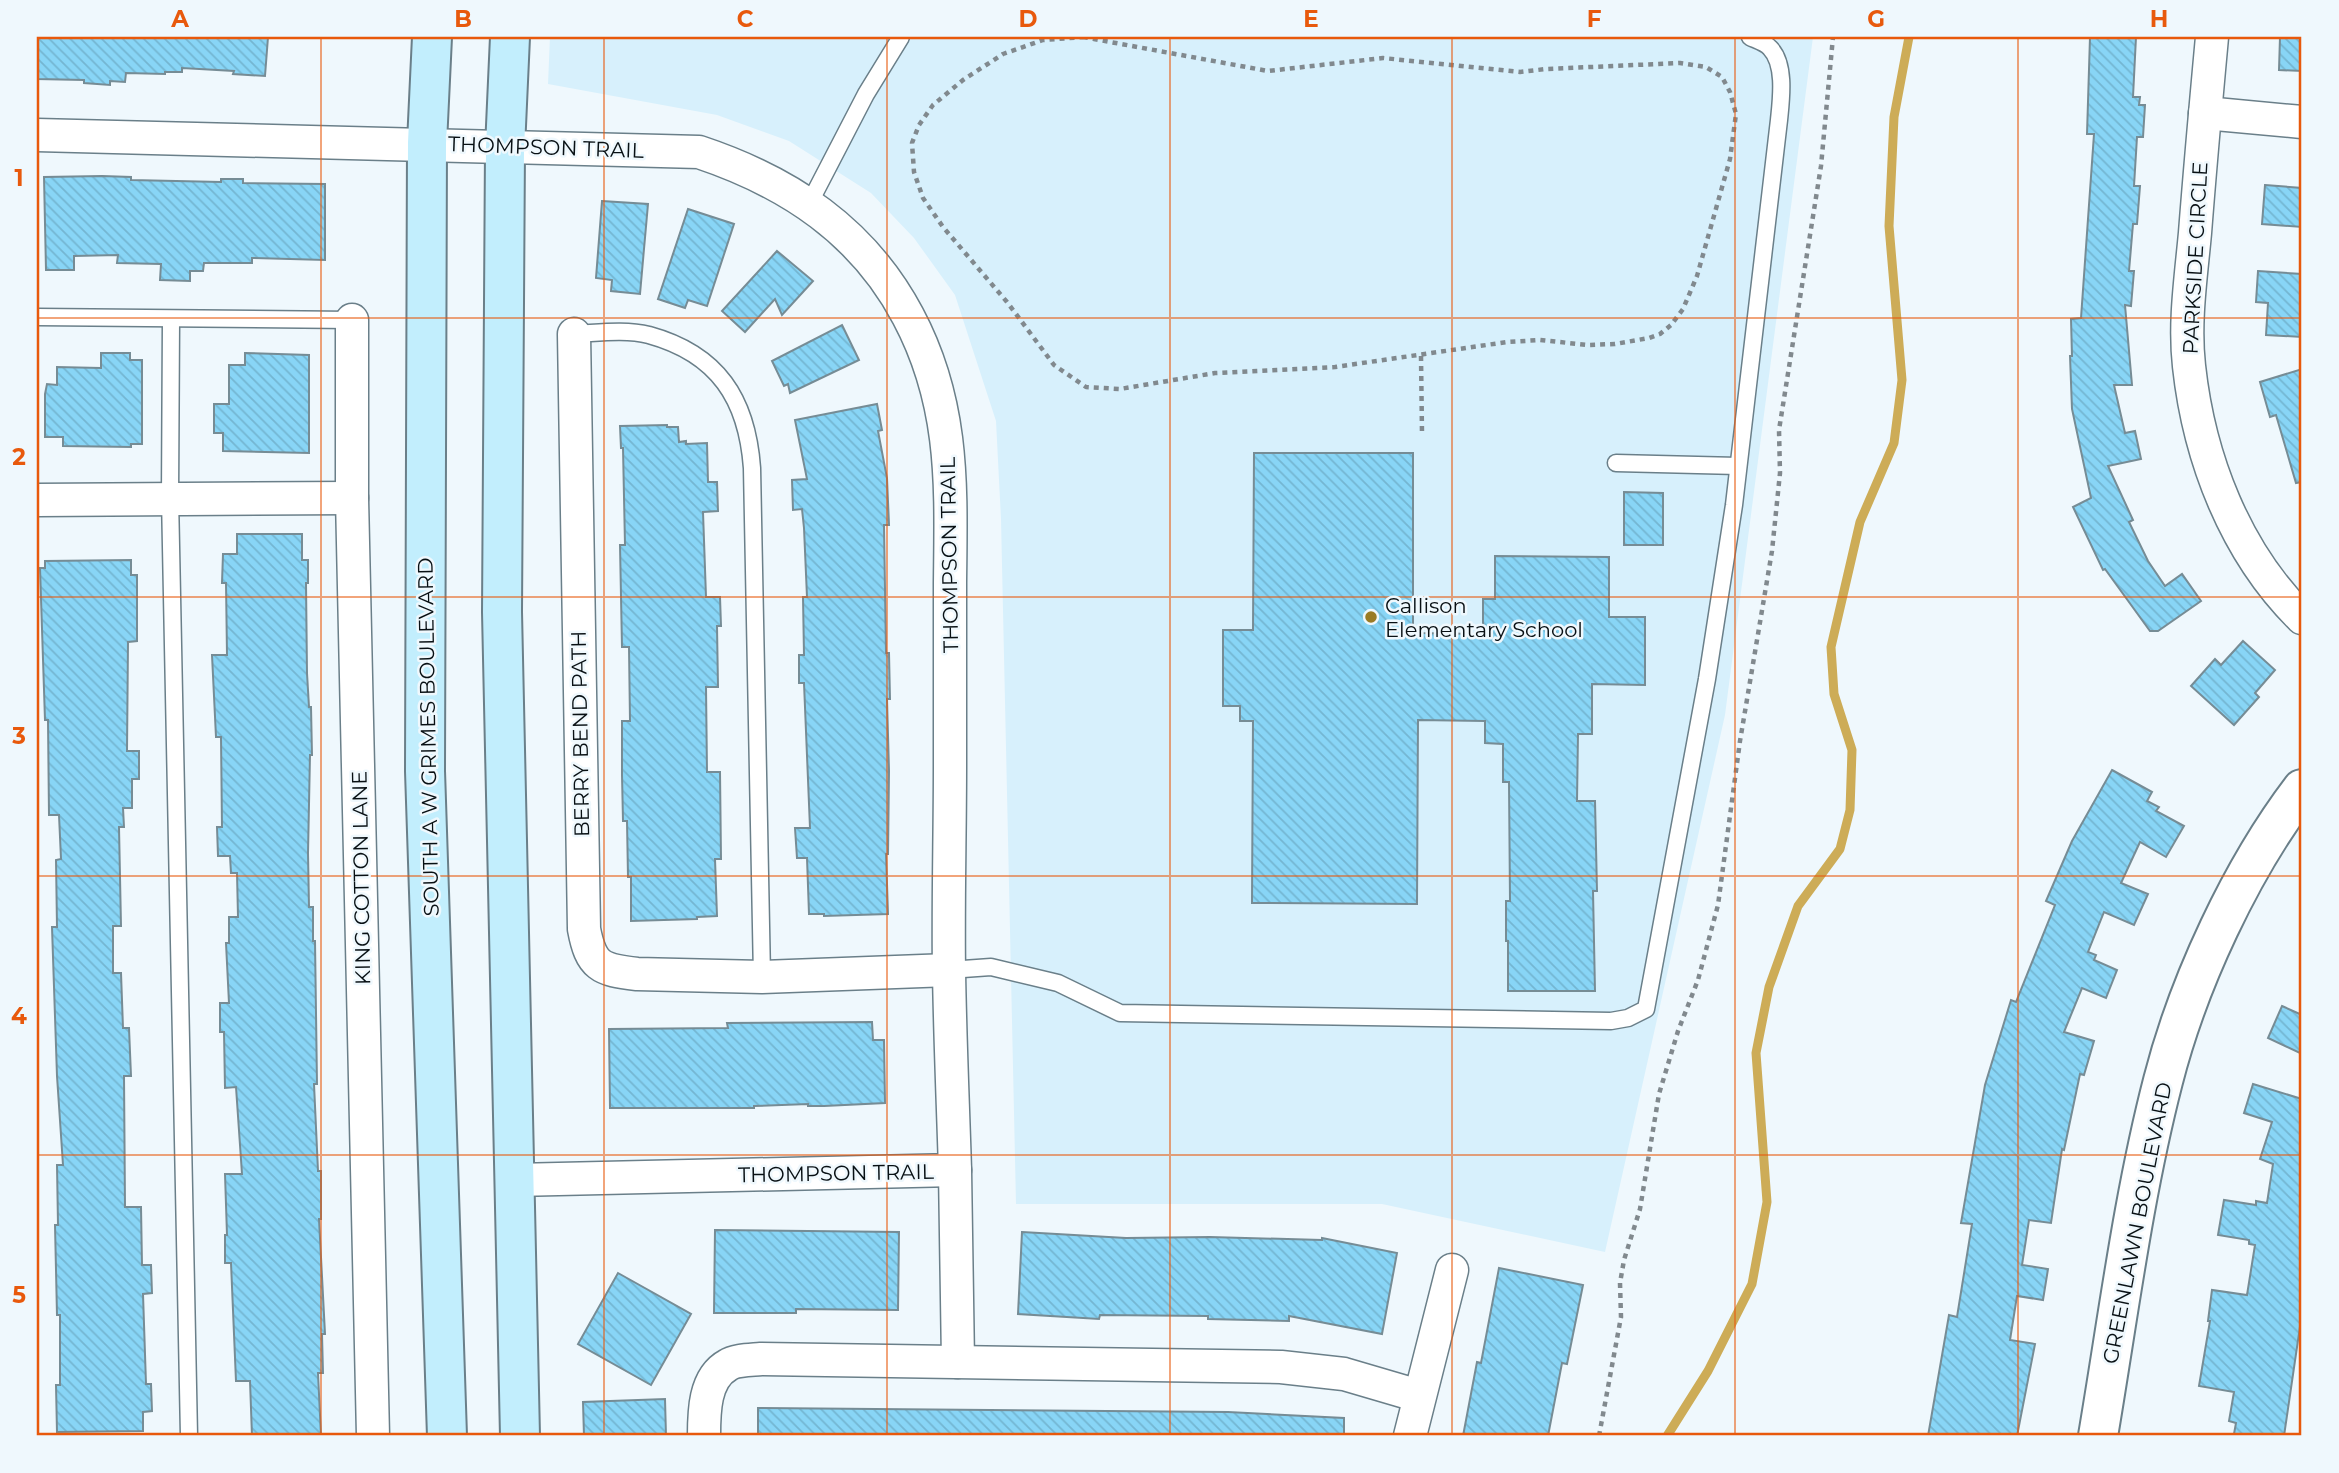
<svg xmlns="http://www.w3.org/2000/svg" width="2339" height="1473" viewBox="0 0 2339 1473" font-family="Montserrat,sans-serif">
<defs>
<pattern id="building-back-hatch" width="6" height="6" patternUnits="userSpaceOnUse" patternTransform="scale(1.75)"><rect width="6" height="6" fill="#88d5f6"/><path d="M-1 5l2 2M0 0l6 6M5-1l2 2" fill="none" stroke="#74b6d2"/></pattern>
</defs>
<rect width="100%" height="100%" fill="#eff8fd"/>
<!-- built -->
<path fill="#d7f0fc" d="M 550,37 L 1813,37 L 1725,715 L 1605,1252 L 1382,1204 L 1016,1204 L 1001,519 L 996,421 L 955,295 L 914,238 L 871,193 L 789,141 L 717,115 L 548,84 Z"/>
<g fill="none" stroke-linecap="round" stroke-linejoin="round">
<!-- stream -->
<path stroke="#cdac57" stroke-width="9" d="M 1667,1436 L 1708,1371 L 1752,1284 L 1767,1202 L 1756,1053 L 1769,987 L 1798,906 L 1840,849 L 1850,810 L 1852,750 L 1834,694 L 1831,647 L 1860,522 L 1894,443 L 1902,380 L 1889,226 L 1894,117 L 1909,37"/>
</g>
<!-- building -->
<g fill="url(#building-back-hatch)" stroke="#768c95" stroke-width="2">
<path d="M 37,37 L 268,37 L 265,76 L 233,74 L 234,71 L 182,68 L 182,72 L 165,72 L 165,74 L 126,73 L 125,82 L 110,81 L 110,85 L 84,83 L 84,80 L 37,79 Z"/>
<path d="M 2090,37 L 2136,37 L 2133,97 L 2140,97 L 2139,105 L 2145,105 L 2143,137 L 2137,137 L 2134,186 L 2140,186 L 2137,224 L 2133,224 L 2129,271 L 2134,271 L 2131,306 L 2125,305 L 2132,385 L 2114,385 L 2125,433 L 2135,431 L 2141,459 L 2108,466 L 2133,520 L 2129,522 L 2148,561 L 2165,586 L 2182,574 L 2201,601 L 2158,631 L 2150,631 L 2105,569 L 2103,570 L 2073,507 L 2091,498 L 2072,409 L 2070,356 L 2072,356 L 2071,319 L 2081,318 L 2094,134 L 2087,134 Z"/>
<path d="M 2280,37 L 2302,37 L 2302,71 L 2279,70 Z"/>
<path d="M 102,176 L 131,177 L 131,180 L 221,182 L 221,179 L 243,179 L 243,183 L 325,184 L 325,260 L 252,258 L 252,263 L 204,263 L 203,271 L 190,271 L 190,281 L 160,280 L 161,264 L 117,263 L 118,255 L 74,256 L 74,270 L 46,270 L 44,177 Z"/>
<path d="M 2265,185 L 2302,188 L 2302,227 L 2262,224 Z"/>
<path d="M 602,201 L 648,204 L 640,294 L 611,291 L 612,280 L 596,278 Z"/>
<path d="M 688,209 L 734,224 L 707,306 L 688,300 L 685,308 L 658,299 Z"/>
<path d="M 777,251 L 813,281 L 782,315 L 775,299 L 745,332 L 722,311 Z"/>
<path d="M 2258,271 L 2302,274 L 2302,337 L 2266,335 L 2268,303 L 2256,302 Z"/>
<path d="M 842,325 L 859,360 L 790,393 L 788,384 L 784,386 L 772,361 Z"/>
<path d="M 101,353 L 130,353 L 130,360 L 142,360 L 142,444 L 131,444 L 131,447 L 63,446 L 63,437 L 45,437 L 45,394 L 47,384 L 57,385 L 57,367 L 101,368 Z"/>
<path d="M 245,353 L 309,355 L 309,453 L 223,451 L 223,433 L 214,433 L 214,404 L 229,404 L 229,365 L 245,365 Z"/>
<path d="M 2302,369 L 2302,482 L 2296,483 L 2276,415 L 2270,417 L 2260,382 Z"/>
<path d="M 877,404 L 882,430 L 878,431 L 887,478 L 889,525 L 884,525 L 886,653 L 889,653 L 890,699 L 887,699 L 889,771 L 888,854 L 886,854 L 888,914 L 824,916 L 824,914 L 809,914 L 807,858 L 797,858 L 795,828 L 810,828 L 804,683 L 799,683 L 799,655 L 804,655 L 803,597 L 807,597 L 804,528 L 802,509 L 793,510 L 792,480 L 807,479 L 795,420 Z"/>
<path d="M 667,425 L 667,427 L 678,427 L 679,442 L 686,441 L 686,444 L 707,443 L 708,482 L 717,482 L 718,511 L 703,512 L 706,597 L 720,597 L 721,626 L 717,626 L 718,687 L 706,687 L 707,772 L 720,772 L 721,859 L 715,859 L 717,916 L 697,917 L 697,919 L 631,921 L 631,877 L 628,877 L 627,821 L 623,821 L 622,775 L 622,721 L 630,721 L 629,647 L 622,647 L 620,545 L 625,545 L 623,448 L 621,448 L 620,426 Z"/>
<path d="M 1254,453 L 1413,453 L 1413,633 L 1483,634 L 1483,599 L 1495,599 L 1495,556 L 1609,557 L 1609,617 L 1645,617 L 1645,685 L 1592,684 L 1592,734 L 1578,734 L 1577,801 L 1595,801 L 1597,891 L 1593,891 L 1595,991 L 1508,991 L 1508,941 L 1506,941 L 1506,901 L 1510,901 L 1509,782 L 1503,782 L 1503,744 L 1485,743 L 1485,721 L 1418,720 L 1417,904 L 1252,903 L 1253,721 L 1240,721 L 1240,706 L 1223,706 L 1223,630 L 1253,630 Z"/>
<path d="M 1624,492 L 1663,493 L 1663,545 L 1624,545 Z"/>
<path d="M 237,534 L 302,534 L 302,560 L 308,560 L 308,583 L 306,583 L 307,673 L 309,707 L 311,707 L 312,755 L 310,755 L 308,853 L 309,907 L 313,907 L 313,941 L 315,941 L 317,1084 L 314,1084 L 318,1171 L 321,1171 L 321,1219 L 319,1219 L 325,1334 L 322,1334 L 323,1373 L 318,1373 L 321,1436 L 252,1436 L 250,1381 L 236,1381 L 231,1263 L 225,1263 L 225,1235 L 227,1235 L 225,1174 L 242,1174 L 236,1087 L 225,1088 L 224,1032 L 220,1032 L 220,1003 L 229,1003 L 226,943 L 229,943 L 229,917 L 238,917 L 237,873 L 231,873 L 230,856 L 218,856 L 217,827 L 222,827 L 221,737 L 216,737 L 212,655 L 227,655 L 226,583 L 222,583 L 223,554 L 237,554 Z"/>
<path d="M 131,560 L 131,575 L 137,575 L 137,641 L 128,642 L 127,751 L 139,751 L 139,779 L 132,779 L 132,808 L 123,808 L 124,827 L 119,827 L 121,926 L 113,926 L 113,973 L 121,973 L 123,1028 L 129,1028 L 131,1076 L 124,1076 L 125,1207 L 141,1207 L 142,1265 L 151,1265 L 152,1293 L 143,1294 L 146,1384 L 151,1384 L 152,1411 L 143,1412 L 143,1431 L 57,1432 L 56,1385 L 60,1385 L 60,1315 L 57,1315 L 55,1225 L 58,1225 L 57,1165 L 63,1165 L 57,1076 L 52,927 L 57,927 L 56,860 L 61,859 L 59,815 L 49,815 L 48,720 L 45,720 L 40,568 L 45,568 L 45,561 Z"/>
<path d="M 2243,641 L 2275,670 L 2255,693 L 2259,697 L 2234,725 L 2191,686 L 2215,659 L 2221,665 Z"/>
<path d="M 2112,770 L 2152,792 L 2147,801 L 2159,807 L 2156,811 L 2184,826 L 2166,857 L 2140,842 L 2121,883 L 2148,894 L 2134,925 L 2104,912 L 2088,952 L 2096,955 L 2094,960 L 2117,970 L 2106,998 L 2082,988 L 2064,1032 L 2094,1041 L 2084,1075 L 2080,1074 L 2064,1150 L 2062,1149 L 2051,1223 L 2029,1220 L 2022,1265 L 2048,1269 L 2043,1300 L 2017,1296 L 2010,1340 L 2035,1344 L 2017,1436 L 1928,1436 L 1949,1315 L 1957,1317 L 1972,1224 L 1961,1223 L 1985,1085 L 2011,1000 L 2016,1002 L 2055,905 L 2046,901 L 2072,841 Z"/>
<path d="M 2282,1006 L 2302,1015 L 2302,1054 L 2268,1038 Z"/>
<path d="M 872,1022 L 873,1040 L 884,1040 L 885,1103 L 824,1106 L 808,1106 L 808,1104 L 754,1106 L 754,1108 L 610,1108 L 609,1029 L 728,1028 L 727,1023 Z"/>
<path d="M 2253,1084 L 2302,1099 L 2302,1313 L 2284,1436 L 2250,1436 L 2234,1434 L 2236,1423 L 2229,1421 L 2234,1392 L 2199,1386 L 2210,1321 L 2208,1321 L 2212,1290 L 2247,1295 L 2255,1245 L 2249,1244 L 2249,1240 L 2218,1235 L 2224,1200 L 2256,1205 L 2256,1201 L 2267,1203 L 2273,1164 L 2260,1159 L 2272,1122 L 2244,1113 Z"/>
<path d="M 715,1230 L 899,1232 L 898,1310 L 796,1309 L 796,1313 L 714,1313 Z"/>
<path d="M 1022,1232 L 1126,1238 L 1210,1237 L 1322,1240 L 1322,1238 L 1397,1253 L 1382,1334 L 1289,1316 L 1289,1321 L 1208,1319 L 1208,1316 L 1100,1315 L 1099,1319 L 1018,1314 Z"/>
<path d="M 1499,1268 L 1583,1285 L 1567,1364 L 1562,1363 L 1548,1436 L 1463,1436 L 1477,1362 L 1481,1363 Z"/>
<path d="M 618,1273 L 691,1314 L 651,1385 L 578,1344 Z"/>
<path d="M 665,1399 L 666,1436 L 584,1436 L 583,1402 Z"/>
<path d="M 758,1408 L 1228,1412 L 1344,1418 L 1344,1436 L 758,1436 Z"/>
</g>
<g fill="none" stroke-linecap="round" stroke-linejoin="round">
<!-- service casing -->
<g stroke="#6a7f89" stroke-width="19">
<g id="service">
<path d="M 809,204 L 866,94 L 901,37"/>
<path d="M 37,317 L 352,320"/>
<path d="M 171,320 L 170,497 L 189,1436"/>
<path d="M 574,334 C 598,333 625,329 649,335 C 718,354 747,399 752,468 L 762,977"/>
<path d="M 1616,463 L 1738,466"/>
<path d="M 949,970 L 991,967 L 1058,983 L 1120,1013 L 1611,1021 L 1628,1018 L 1646,1009 L 1707,679 L 1734,505 L 1779,120 C 1781,100 1786,64 1770,48 C 1766,43 1756,40 1750,37"/>
</g>
</g>
<!-- minor casing -->
<g stroke="#6a7f89" stroke-width="35">
<g id="minor">
<path d="M 2212,37 C 2206,102 2200,168 2195,233 C 2191,277 2184,322 2189,366 C 2199,458 2235,552 2302,618"/>
<path d="M 2205,113 L 2302,122"/>
<path d="M 37,135 L 699,152 C 789,182 863,231 908,316 C 955,404 951,487 950,583 C 950,644 950,705 950,765 C 950,834 948,902 949,971 C 950,1037 953,1104 955,1170 L 515,1180"/>
<path d="M 352,320 L 352,498 L 373,1436"/>
<path d="M 574,334 L 584,929 C 591,966 600,970 637,974 L 762,977 L 949,970"/>
<path d="M 37,500 L 352,498"/>
<path d="M 955,1170 L 958,1362"/>
<path d="M 704,1436 C 704,1413 704,1378 728,1365 C 735,1360 751,1360 761,1359 L 1281,1367 L 1344,1374 L 1419,1396"/>
<path d="M 1410,1436 L 1452,1270"/>
</g>
</g>
<!-- tertiary casing -->
<g stroke="#6a7f89" stroke-width="42">
<path id="tertiary" d="M 2098,1436 C 2118,1318 2133,1197 2163,1081 C 2188,983 2241,869 2302,789"/>
</g>
<!-- secondary casing -->
<g stroke="#6a7f89" stroke-width="42">
<g id="secondary">
<path d="M 432,37 L 427,143 L 425,771 L 447,1436"/>
<path d="M 510,37 L 505,148 L 502,612 L 520,1436"/>
</g>
</g>
<!-- path -->
<g stroke="#81898e" stroke-width="4.5" stroke-dasharray="5 5" stroke-linecap="butt">
<path d="M 1083,37 L 1268,71 L 1383,58 L 1520,72 L 1546,69 L 1680,63 L 1706,67 L 1722,77 L 1730,92 L 1736,114 L 1730,159 L 1697,276 L 1683,309 L 1671,325 L 1660,334 L 1649,338 L 1615,344 L 1588,345 L 1540,340 L 1507,342 L 1335,367 L 1215,373 L 1120,389 L 1086,387 L 1054,365 L 1007,302 L 943,227 L 923,198 L 914,172 L 912,143 L 919,125 L 933,105 L 963,80 L 1003,54 L 1043,40 Z"/>
<path d="M 1421,356 L 1422,434"/>
<path d="M 1599,1436 L 1621,1317 L 1620,1283 L 1624,1260 L 1640,1209 L 1659,1094 L 1678,1031 L 1698,980 L 1718,905 L 1740,741 L 1772,551 L 1780,473 L 1779,430 L 1821,166 L 1833,37"/>
</g>
<!-- service -->
<use href="#service" stroke="#fff" stroke-width="16"/>
<!-- minor -->
<use href="#minor" stroke="#fff" stroke-width="32"/>
<!-- tertiary -->
<use href="#tertiary" stroke="#fff" stroke-width="38"/>
<!-- secondary -->
<use href="#secondary" stroke="#c2eefd" stroke-width="38"/>
</g>
<!-- grid -->
<path fill="none" stroke="#e8590c" stroke-width="2" stroke-opacity="0.55" d="M 321,37 L 321,1436M 604,37 L 604,1436M 887,37 L 887,1436M 1170,37 L 1170,1436M 1452,37 L 1452,1436M 1735,37 L 1735,1436M 2018,37 L 2018,1436M 37,318 L 2302,318M 37,597 L 2302,597M 37,876 L 2302,876M 37,1155 L 2302,1155"/>
<!-- markers -->
<circle fill="#9a7b25" stroke="#eff8fd" stroke-width="2.5" cx="1371" cy="617" r="7"/>
<g text-anchor="middle" dominant-baseline="central" stroke-width="5" stroke-linejoin="round" paint-order="stroke">
<!-- street labels -->
<g font-size="21" fill="#081014" stroke="#eff8fd">
<text transform="translate(546 147) rotate(2)">THOMPSON TRAIL</text>
<text transform="translate(2195 258) rotate(-87)">PARKSIDE CIRCLE</text>
<text transform="translate(949 555) rotate(-91)">THOMPSON TRAIL</text>
<text transform="translate(580 734) rotate(-91)">BERRY BEND PATH</text>
<text transform="translate(428 737) rotate(-91)">SOUTH A W GRIMES BOULEVARD</text>
<text transform="translate(361 878) rotate(-91)">KING COTTON LANE</text>
<text transform="translate(836 1173) rotate(-1)">THOMPSON TRAIL</text>
<text transform="translate(2137 1223) rotate(-79)">GREENLAWN BOULEVARD</text>
</g>
<!-- poi labels -->
<g font-size="21" fill="#081014" stroke="#eff8fd" text-anchor="start">
<text x="1385" y="605">Callison<tspan x="1385" dy="24">Elementary School</tspan></text>
</g>
</g>
<!-- border -->
<rect width="2339" height="1473" fill="none" stroke="#eff8fd" stroke-width="77"/>
<rect x="38" y="38" width="2262" height="1396" fill="none" stroke="#e8590c" stroke-width="2.5"/>
<g font-size="23" text-anchor="middle" font-weight="bold" fill="#e8590c">
<text x="180" y="27">A</text>
<text x="463" y="27">B</text>
<text x="745" y="27">C</text>
<text x="1028" y="27">D</text>
<text x="1311" y="27">E</text>
<text x="1594" y="27">F</text>
<text x="1876" y="27">G</text>
<text x="2159" y="27">H</text>
<text x="19" y="186">1</text>
<text x="19" y="465">2</text>
<text x="19" y="744">3</text>
<text x="19" y="1024">4</text>
<text x="19" y="1303">5</text>
</g>
</svg>
